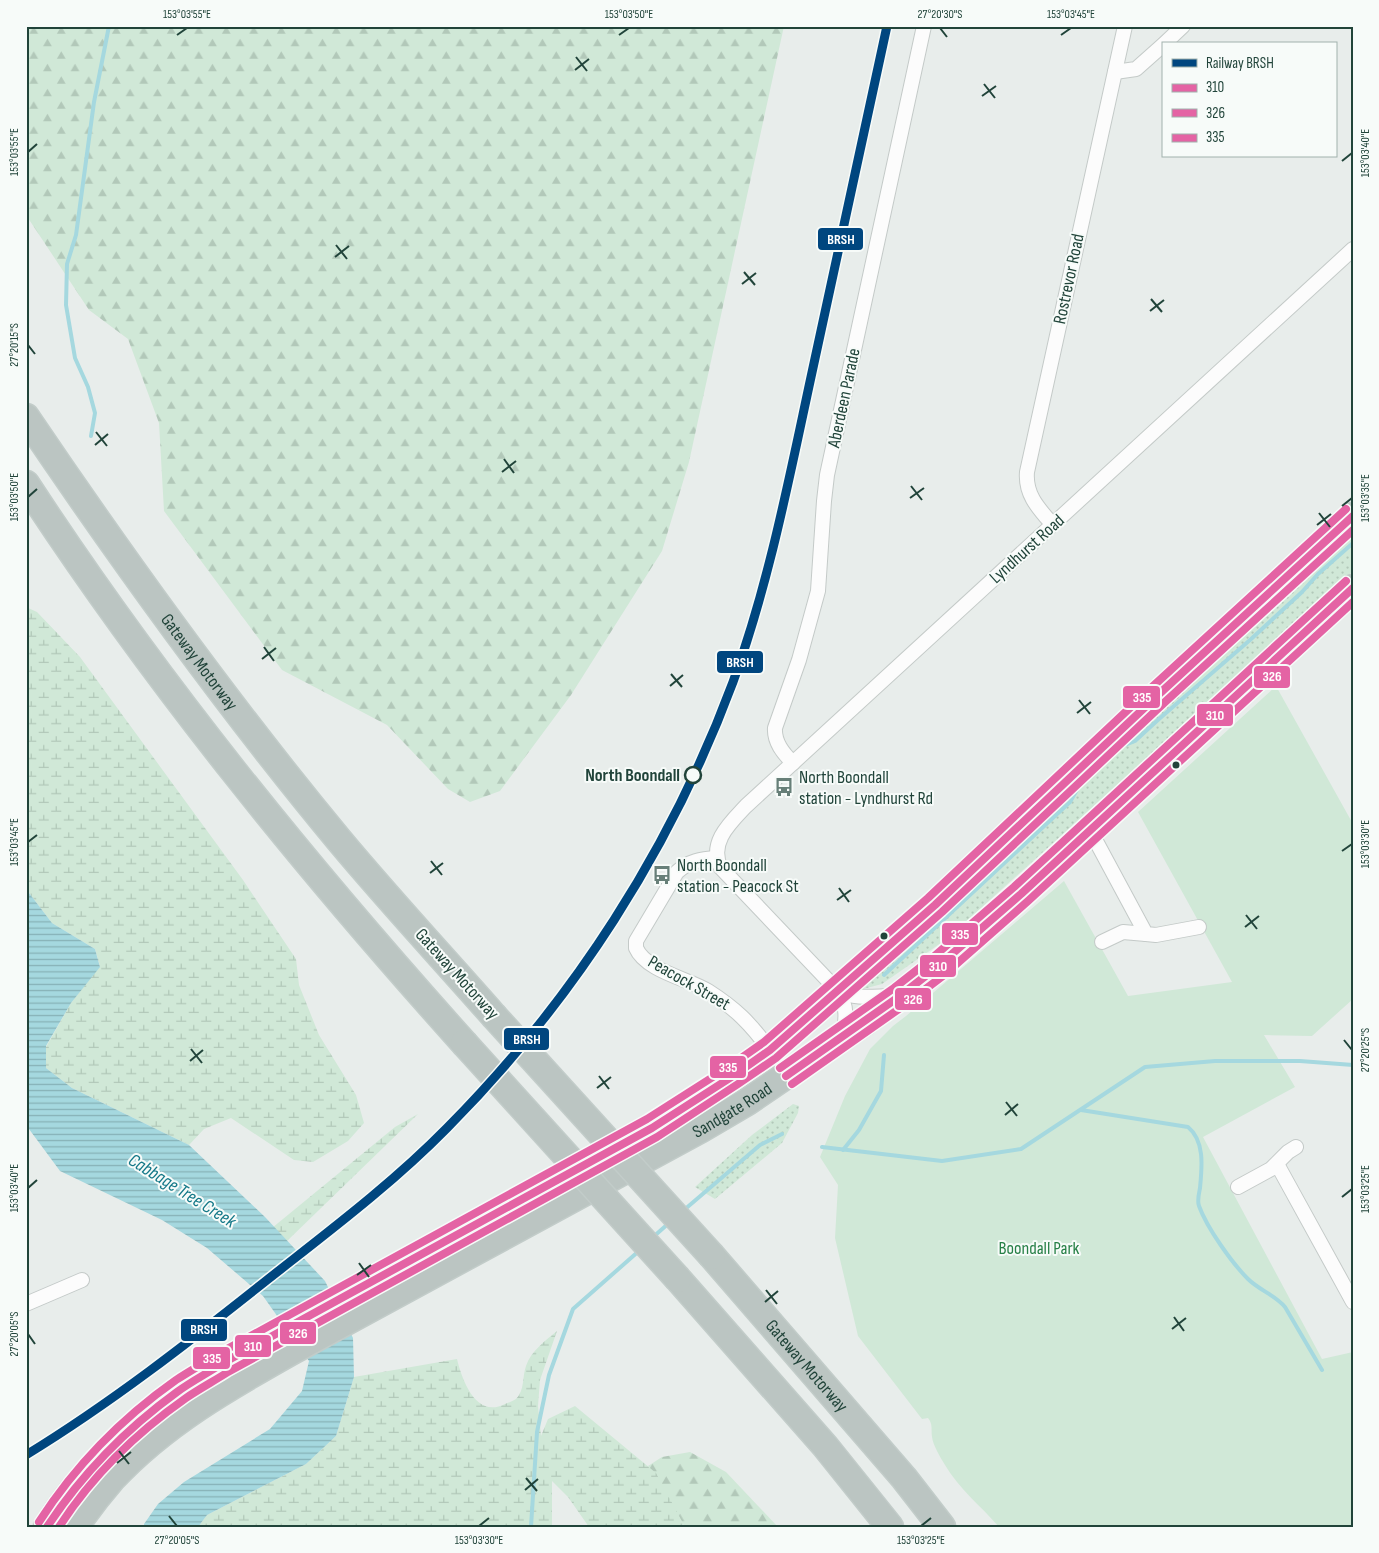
<svg xmlns="http://www.w3.org/2000/svg" width="1379" height="1553" viewBox="0 0 1379 1553" font-family="'Sofia Sans Condensed',sans-serif">
<defs>
<pattern id="grass-dots" width="8" height="8" patternUnits="userSpaceOnUse" patternTransform="scale(1.25)"><rect width="8" height="8" fill="#d0e8d7"/><path d="M2 2h.1M6 6h.1" fill="none" stroke="#b2c8b9" stroke-width="1.8" stroke-linecap="round"/></pattern>
<pattern id="forest-firs" width="22" height="20" patternUnits="userSpaceOnUse" patternTransform="scale(1.25)"><rect width="22" height="20" fill="#d0e8d7"/><path d="M5 1l3.5 6h-7zM16 11l3.5 6h-7z" fill="#b2c8b9"/></pattern>
<pattern id="wetland-marsh" width="20" height="14" patternUnits="userSpaceOnUse" patternTransform="scale(1.25)"><rect width="20" height="14" fill="#d0e8d7"/><path d="M1 5h8M5 5V1M11 12h8M15 12V8" fill="none" stroke="#b2c8b9"/></pattern>
<pattern id="water-rules" width="6" height="5" patternUnits="userSpaceOnUse" patternTransform="scale(1.25)"><rect width="6" height="5" fill="#a5d8df"/><path d="M0 2.5h6" fill="none" stroke="#86b1b6"/></pattern>
</defs>
<rect width="100%" height="100%" fill="#e8edeb"/>
<!-- grass -->
<g fill="url(#grass-dots)">
<path d="M 1353,523 L 1353,571 L 948,938 L 882,984 L 863,989 L 863,982 Z"/>
<path d="M 793,1104 L 799,1106 L 798,1113 L 782,1143 L 715,1199 L 695,1187 L 752,1135 Z"/>
</g>
<!-- forest -->
<g fill="url(#forest-firs)">
<path d="M 26,26 L 784,26 L 689,462 L 662,551 L 571,695 L 500,791 L 470,802 L 448,789 L 387,725 L 282,670 L 164,511 L 159,423 L 128,339 L 89,310 L 26,215 Z"/>
<path d="M 690,1452 L 726,1472 L 778,1527 L 685,1527 L 648,1466 L 662,1457 Z"/>
</g>
<!-- wetland -->
<g fill="url(#wetland-marsh)">
<path d="M 26,607 L 37,612 L 80,657 L 243,880 L 296,959 L 299,985 L 319,1035 L 356,1095 L 364,1123 L 348,1141 L 313,1162 L 294,1160 L 231,1118 L 204,1129 L 189,1145 L 72,1088 L 46,1068 L 46,1047 L 71,1003 L 100,966 L 95,949 L 52,923 L 26,889 Z"/>
<path d="M 418,1114 L 287,1241 L 272,1228 L 395,1127 Z"/>
<path d="M 557,1331 L 540,1380 L 538,1406 L 541,1436 L 548,1419 L 575,1406 L 656,1473 L 685,1527 L 589,1527 L 568,1497 L 552,1481 L 552,1527 L 198,1527 L 207,1515 L 306,1464 L 336,1436 L 354,1377 L 457,1359 C 462,1380 476,1419 505,1404 C 508,1403 513,1401 516,1399 C 525,1390 522,1377 526,1366 C 531,1351 545,1341 557,1331 Z"/>
</g>
<!-- green -->
<path fill="#d0e8d7" d="M 1276,686 L 1353,824 L 1353,999 L 1312,1036 L 1264,1035 L 1295,1087 L 1203,1137 L 1322,1359 L 1353,1352 L 1353,1527 L 999,1527 C 981,1506 959,1489 945,1465 C 940,1457 933,1445 932,1437 C 931,1429 933,1424 928,1418 L 922,1419 L 858,1336 L 835,1238 L 838,1185 L 820,1157 L 845,1096 L 870,1049 L 893,1026 L 906,1016 L 1064,881 L 1128,996 L 1232,982 L 1138,812 Z"/>
<!-- water -->
<path fill="url(#water-rules)" d="M 26,889 L 52,923 L 95,949 L 100,967 L 71,1003 L 46,1046 L 46,1068 L 72,1088 L 189,1145 L 265,1217 L 325,1281 L 353,1338 L 354,1377 L 336,1436 L 306,1464 L 207,1515 L 198,1527 L 144,1527 L 144,1524 L 158,1504 L 184,1482 L 270,1429 L 302,1391 L 309,1361 L 263,1296 L 207,1248 L 162,1220 L 60,1171 L 26,1125 Z"/>
<g fill="none" stroke-linecap="round" stroke-linejoin="round">
<!-- stream -->
<g stroke="#a5d8df" stroke-width="4">
<path d="M 91,436 L 95,413 L 88,387 L 75,358 L 66,305 L 67,264 L 76,235 L 94,102 L 109,26"/>
<path d="M 1120,747 L 1135,741 L 1159,719 L 1250,640 L 1302,592 L 1318,574 L 1353,543"/>
<path d="M 884,975 L 1070,802 L 1078,788"/>
<path d="M 1081,1110 L 1188,1127 C 1205,1141 1202,1167 1200,1188 C 1199,1193 1197,1201 1199,1206 C 1207,1228 1232,1263 1248,1279 C 1259,1290 1275,1295 1285,1307 L 1322,1370"/>
<path d="M 822,1147 L 942,1161 L 1021,1149 L 1145,1067 L 1215,1061 L 1300,1061 L 1353,1065"/>
<path d="M 843,1150 L 859,1130 L 881,1091 L 884,1055"/>
<path d="M 684,1210 L 760,1145 L 782,1134"/>
<path d="M 652,1238 L 669,1223"/>
<path d="M 531,1527 L 537,1432 L 549,1375 L 573,1309 L 640,1250"/>
</g>
<!-- street casing -->
<g stroke="#c4cac8" stroke-width="16">
<g id="street">
<path d="M 1164,44 L 1183,26"/>
<path d="M 1115,72 L 1136,69 L 1163,45"/>
<path d="M 1053,525 C 1039,509 1025,495 1027,472 L 1125,26"/>
<path d="M 793,763 C 783,753 774,742 775,728 L 799,660 L 818,591 L 824,501 L 827,475 L 924,26"/>
<path d="M 1090,830 L 1146,934 L 1156,935 L 1199,927"/>
<path d="M 717,858 C 701,859 689,861 677,872 L 636,941 L 636,948 C 646,971 689,979 708,991 C 736,1009 750,1023 770,1050"/>
<path d="M 1102,942 L 1123,932 L 1146,934"/>
<path d="M 838,991 C 857,1000 874,996 894,996"/>
<path d="M 843,1037 C 846,1020 848,1006 838,991 L 721,868 C 708,843 730,823 746,806 L 1353,249"/>
<path d="M 1277,1164 L 1353,1302"/>
<path d="M 1238,1187 L 1271,1169 L 1288,1152 L 1296,1147"/>
<path d="M 26,1304 L 82,1280"/>
</g>
</g>
<!-- highway casing -->
<g stroke="#c2ccc9" stroke-width="29">
<g id="highway">
<path id="s1" d="M 26,417 C 124,562 227,705 339,840 C 389,900 442,957 493,1015"/>
<path d="M 26,484 C 156,683 306,867 464,1043"/>
<path id="s2" d="M 712,1256 L 904,1478 L 942,1527"/>
<path d="M 678,1279 L 825,1446 L 890,1527"/>
<path d="M 47,1527 C 78,1475 129,1427 177,1392 C 192,1381 208,1373 223,1363 L 652,1128 L 733,1076 L 770,1050 L 882,953 L 935,905 L 1055,793 L 1158,695 L 1353,516"/>
<path id="s3" d="M 75,1527 C 86,1511 99,1494 112,1479 C 163,1424 228,1387 292,1351 L 701,1129 L 747,1102 L 866,1021 L 937,967 L 1021,894 L 1353,588"/>
</g>
</g>
<!-- street -->
<use href="#street" stroke="#fcfcfc" stroke-width="14"/>
<!-- highway -->
<use href="#highway" stroke="#bbc5c2" stroke-width="26"/>
<!-- highway-bridge casing -->
<g stroke="#c2ccc9" stroke-width="29" stroke-linecap="butt">
<g id="highway-bridge">
<path d="M 493,1015 L 712,1256"/>
<path d="M 464,1043 L 678,1279"/>
</g>
</g>
<!-- highway-bridge -->
<use href="#highway-bridge" stroke="#bbc5c2" stroke-width="26"/>
<!-- bus-1 casing -->
<g stroke="#f7fbf9" stroke-width="11">
<g id="bus-1">
<path d="M 786,1076 L 900,996 L 937,967 L 1021,894 L 1353,588"/>
<path d="M 47,1527 C 82,1474 126,1429 177,1392 C 192,1381 208,1373 223,1363 L 652,1128 L 733,1076 L 770,1050 L 935,905 L 1158,695 L 1353,516"/>
</g>
</g>
<!-- bus-2 casing -->
<g stroke="#f7fbf9" stroke-width="11">
<g id="bus-2">
<path d="M 792,1084 L 906,1004 L 944,975 L 1028,901 L 1353,602"/>
<path d="M 59,1527 C 92,1476 136,1433 186,1398 C 199,1389 214,1381 228,1372 L 657,1137 L 738,1084 L 776,1058 L 942,912 L 1165,702 L 1353,530"/>
</g>
</g>
<!-- bus-3 casing -->
<g stroke="#f7fbf9" stroke-width="11">
<g id="bus-3">
<path d="M 780,1068 L 894,988 L 931,959 L 1014,887 L 1346,581"/>
<path d="M 39,1522 C 75,1466 122,1418 176,1380 C 190,1371 204,1363 218,1354 L 647,1119 L 727,1068 L 764,1042 L 928,898 L 1151,688 L 1346,509"/>
</g>
</g>
<!-- bus-1 -->
<use href="#bus-1" stroke="#e463a4" stroke-width="8"/>
<!-- bus-2 -->
<use href="#bus-2" stroke="#e463a4" stroke-width="8"/>
<!-- bus-3 -->
<use href="#bus-3" stroke="#e463a4" stroke-width="8"/>
<!-- rail-1 casing -->
<g stroke="#f7fbf9" stroke-width="12">
<path id="rail-1" d="M 26,1455 C 111,1403 189,1342 267,1280 C 328,1232 392,1184 447,1128 C 573,1001 671,849 733,682 C 769,583 789,479 811,377 C 836,260 861,143 887,26"/>
</g>
<!-- rail-1 -->
<use href="#rail-1" stroke="#00467f" stroke-width="9"/>
</g>
<!-- ticks -->
<path fill="none" stroke="#21443a" stroke-width="2" d="M 940,28 L 947,37M 177,35 L 187,28M 619,35 L 629,28M 1061,35 L 1071,28M 576,57 L 587,71M 575,70 L 589,59M 984,84 L 995,98M 982,96 L 996,86M 28,152 L 37,144M 1342,161 L 1352,153M 336,245 L 347,259M 335,257 L 349,246M 744,272 L 755,285M 742,284 L 756,273M 1151,299 L 1162,312M 1150,311 L 1164,300M 28,345 L 35,354M 96,432 L 107,446M 95,445 L 108,434M 504,459 L 514,473M 502,472 L 516,461M 911,486 L 922,500M 28,497 L 37,489M 910,498 L 924,488M 1342,506 L 1352,498M 1319,513 L 1330,527M 1317,525 L 1331,514M 264,647 L 274,661M 262,659 L 276,648M 671,674 L 682,687M 670,686 L 683,675M 1079,700 L 1090,714M 1077,713 L 1091,702M 28,842 L 37,835M 1342,851 L 1352,844M 431,861 L 442,875M 430,873 L 443,863M 839,888 L 849,902M 837,900 L 851,890M 1246,915 L 1257,929M 1245,927 L 1259,916M 1344,1040 L 1352,1050M 191,1049 L 202,1063M 190,1061 L 203,1050M 599,1076 L 609,1089M 597,1088 L 611,1077M 1006,1102 L 1017,1116M 1005,1115 L 1018,1104M 28,1188 L 37,1180M 1342,1197 L 1352,1189M 359,1263 L 369,1277M 357,1275 L 371,1265M 766,1290 L 777,1304M 765,1302 L 778,1291M 1174,1317 L 1184,1331M 1172,1329 L 1186,1318M 28,1334 L 35,1344M 119,1451 L 129,1464M 117,1463 L 131,1452M 526,1478 L 537,1491M 525,1490 L 538,1479M 169,1516 L 177,1526M 479,1526 L 489,1518M 921,1526 L 931,1518"/>
<!-- icons -->
<defs>
<g id="bus-bare" transform="scale(1.5)"><path d="M-5-6H5V4H4V6H2V4H-2V6H-4V4H-5ZM-3.5-4V0h7V-4ZM-3.5 1.2v1.5H-2V1.2ZM2 1.2v1.5H3.5V1.2Z" fill="#677f78" stroke="#f7fbf9" stroke-width="2.5" paint-order="stroke"/></g>
</defs>
<g fill-rule="evenodd">
<use href="#bus-bare" x="784" y="787"/>
<use href="#bus-bare" x="662" y="875"/>
</g>
<!-- markers -->
<g fill="#21443a" stroke="#f7fbf9" stroke-width="2">
<circle cx="1176" cy="765" r="4.5"/>
<circle cx="884" cy="936" r="4.5"/>
</g>
<circle fill="#f7fbf9" stroke="#21443a" stroke-width="2.5" cx="693" cy="775" r="8"/>
<g text-anchor="middle" dominant-baseline="central" stroke-width="4" stroke-linejoin="round" paint-order="stroke">
<!-- street labels -->
<g font-size="18" fill="#21443a" stroke="#f7fbf9">
<text transform="translate(1069 279) rotate(-78)">Rostrevor Road</text>
<text transform="translate(844 398) rotate(-78)">Aberdeen Parade</text>
<text transform="translate(1027 549) rotate(-42)">Lyndhurst Road</text>
<text stroke="none"><textPath href="#s1" startOffset="300">Gateway Motorway</textPath></text>
<text transform="translate(457 974) rotate(48)">Gateway Motorway</text>
<text transform="translate(689 983) rotate(30)">Peacock Street</text>
<text stroke="none"><textPath href="#s3" startOffset="784">Sandgate Road</textPath></text>
<text stroke="none"><textPath href="#s2" startOffset="145">Gateway Motorway</textPath></text>
</g>
<!-- stop labels -->
<g font-size="18" font-weight="bold" fill="#21443a" stroke="#f7fbf9" text-anchor="end">
<text x="680" y="775">North Boondall</text>
</g>
<!-- poi labels -->
<g font-size="18" fill="#21443a" stroke="#f7fbf9" text-anchor="start">
<text x="799" y="777">North Boondall<tspan x="799" dy="21">station - Lyndhurst Rd</tspan></text>
<text x="677" y="865">North Boondall<tspan x="677" dy="21">station - Peacock St</tspan></text>
</g>
<!-- park labels -->
<g font-size="18" fill="#278047" stroke="#f7fbf9">
<text x="1039" y="1248">Boondall Park</text>
</g>
<!-- water labels -->
<g font-size="19" font-style="italic" fill="#147888" stroke="#f7fbf9">
<text transform="translate(182 1191) rotate(32)">Cabbage Tree Creek</text>
</g>
</g>
<g stroke="#f7fbf9" stroke-width="2">
<rect x="817" y="227" width="47" height="24" rx="5" fill="#00467f"/>
<rect x="716" y="650" width="48" height="24" rx="5" fill="#00467f"/>
<rect x="1253" y="665" width="38" height="24" rx="5" fill="#e463a4"/>
<rect x="1122" y="685" width="39" height="24" rx="5" fill="#e463a4"/>
<rect x="1196" y="703" width="38" height="24" rx="5" fill="#e463a4"/>
<rect x="941" y="922" width="38" height="24" rx="5" fill="#e463a4"/>
<rect x="919" y="954" width="38" height="24" rx="5" fill="#e463a4"/>
<rect x="894" y="987" width="38" height="24" rx="5" fill="#e463a4"/>
<rect x="503" y="1027" width="47" height="24" rx="5" fill="#00467f"/>
<rect x="709" y="1055" width="38" height="24" rx="5" fill="#e463a4"/>
<rect x="180" y="1318" width="48" height="24" rx="5" fill="#00467f"/>
<rect x="279" y="1321" width="38" height="24" rx="5" fill="#e463a4"/>
<rect x="234" y="1334" width="38" height="24" rx="5" fill="#e463a4"/>
<rect x="192" y="1346" width="39" height="24" rx="5" fill="#e463a4"/>
</g>
<g font-size="14" text-anchor="middle" font-weight="bold" fill="#fff">
<text x="841" y="244">BRSH</text>
<text x="740" y="667">BRSH</text>
<text x="1272" y="681">326</text>
<text x="1142" y="702">335</text>
<text x="1215" y="720">310</text>
<text x="960" y="939">335</text>
<text x="938" y="971">310</text>
<text x="913" y="1004">326</text>
<text x="527" y="1044">BRSH</text>
<text x="728" y="1072">335</text>
<text x="204" y="1334">BRSH</text>
<text x="298" y="1338">326</text>
<text x="253" y="1351">310</text>
<text x="212" y="1363">335</text>
</g>
<!-- border -->
<rect width="1379" height="1553" fill="none" stroke="#f7fbf9" stroke-width="55"/>
<!-- legend -->
<rect x="1162" y="42" width="175" height="115" fill="#f7fbf9" stroke="#a1b2ad"/>
<rect x="1172" y="59" width="25" height="8" fill="#00467f" stroke="#a1b2ad"/>
<text x="1206" y="68" font-size="15" fill="#21443a">Railway BRSH</text>
<rect x="1172" y="84" width="25" height="8" fill="#e463a4" stroke="#a1b2ad"/>
<text x="1206" y="92" font-size="15" fill="#21443a">310</text>
<rect x="1172" y="109" width="25" height="8" fill="#e463a4" stroke="#a1b2ad"/>
<text x="1206" y="118" font-size="15" fill="#21443a">326</text>
<rect x="1172" y="134" width="25" height="8" fill="#e463a4" stroke="#a1b2ad"/>
<text x="1206" y="142" font-size="15" fill="#21443a">335</text>
<rect x="28" y="28" width="1324" height="1498" fill="none" stroke="#21443a" stroke-width="2"/>
<g font-size="12" text-anchor="middle" fill="#21443a">
<text x="187" y="18">153°03'55"E</text>
<text x="629" y="18">153°03'50"E</text>
<text x="940" y="18">27°20'30"S</text>
<text x="1071" y="18">153°03'45"E</text>
<text transform="translate(14 152) rotate(-90)" y="4">153°03'55"E</text>
<text transform="translate(1365 153) rotate(-90)" y="4">153°03'40"E</text>
<text transform="translate(14 345) rotate(-90)" y="4">27°20'15"S</text>
<text transform="translate(14 497) rotate(-90)" y="4">153°03'50"E</text>
<text transform="translate(1365 498) rotate(-90)" y="4">153°03'35"E</text>
<text transform="translate(14 842) rotate(-90)" y="4">153°03'45"E</text>
<text transform="translate(1365 844) rotate(-90)" y="4">153°03'30"E</text>
<text transform="translate(1365 1050) rotate(-90)" y="4">27°20'25"S</text>
<text transform="translate(14 1188) rotate(-90)" y="4">153°03'40"E</text>
<text transform="translate(1365 1189) rotate(-90)" y="4">153°03'25"E</text>
<text transform="translate(14 1334) rotate(-90)" y="4">27°20'05"S</text>
<text x="177" y="1544">27°20'05"S</text>
<text x="479" y="1544">153°03'30"E</text>
<text x="921" y="1544">153°03'25"E</text>
</g>
</svg>
